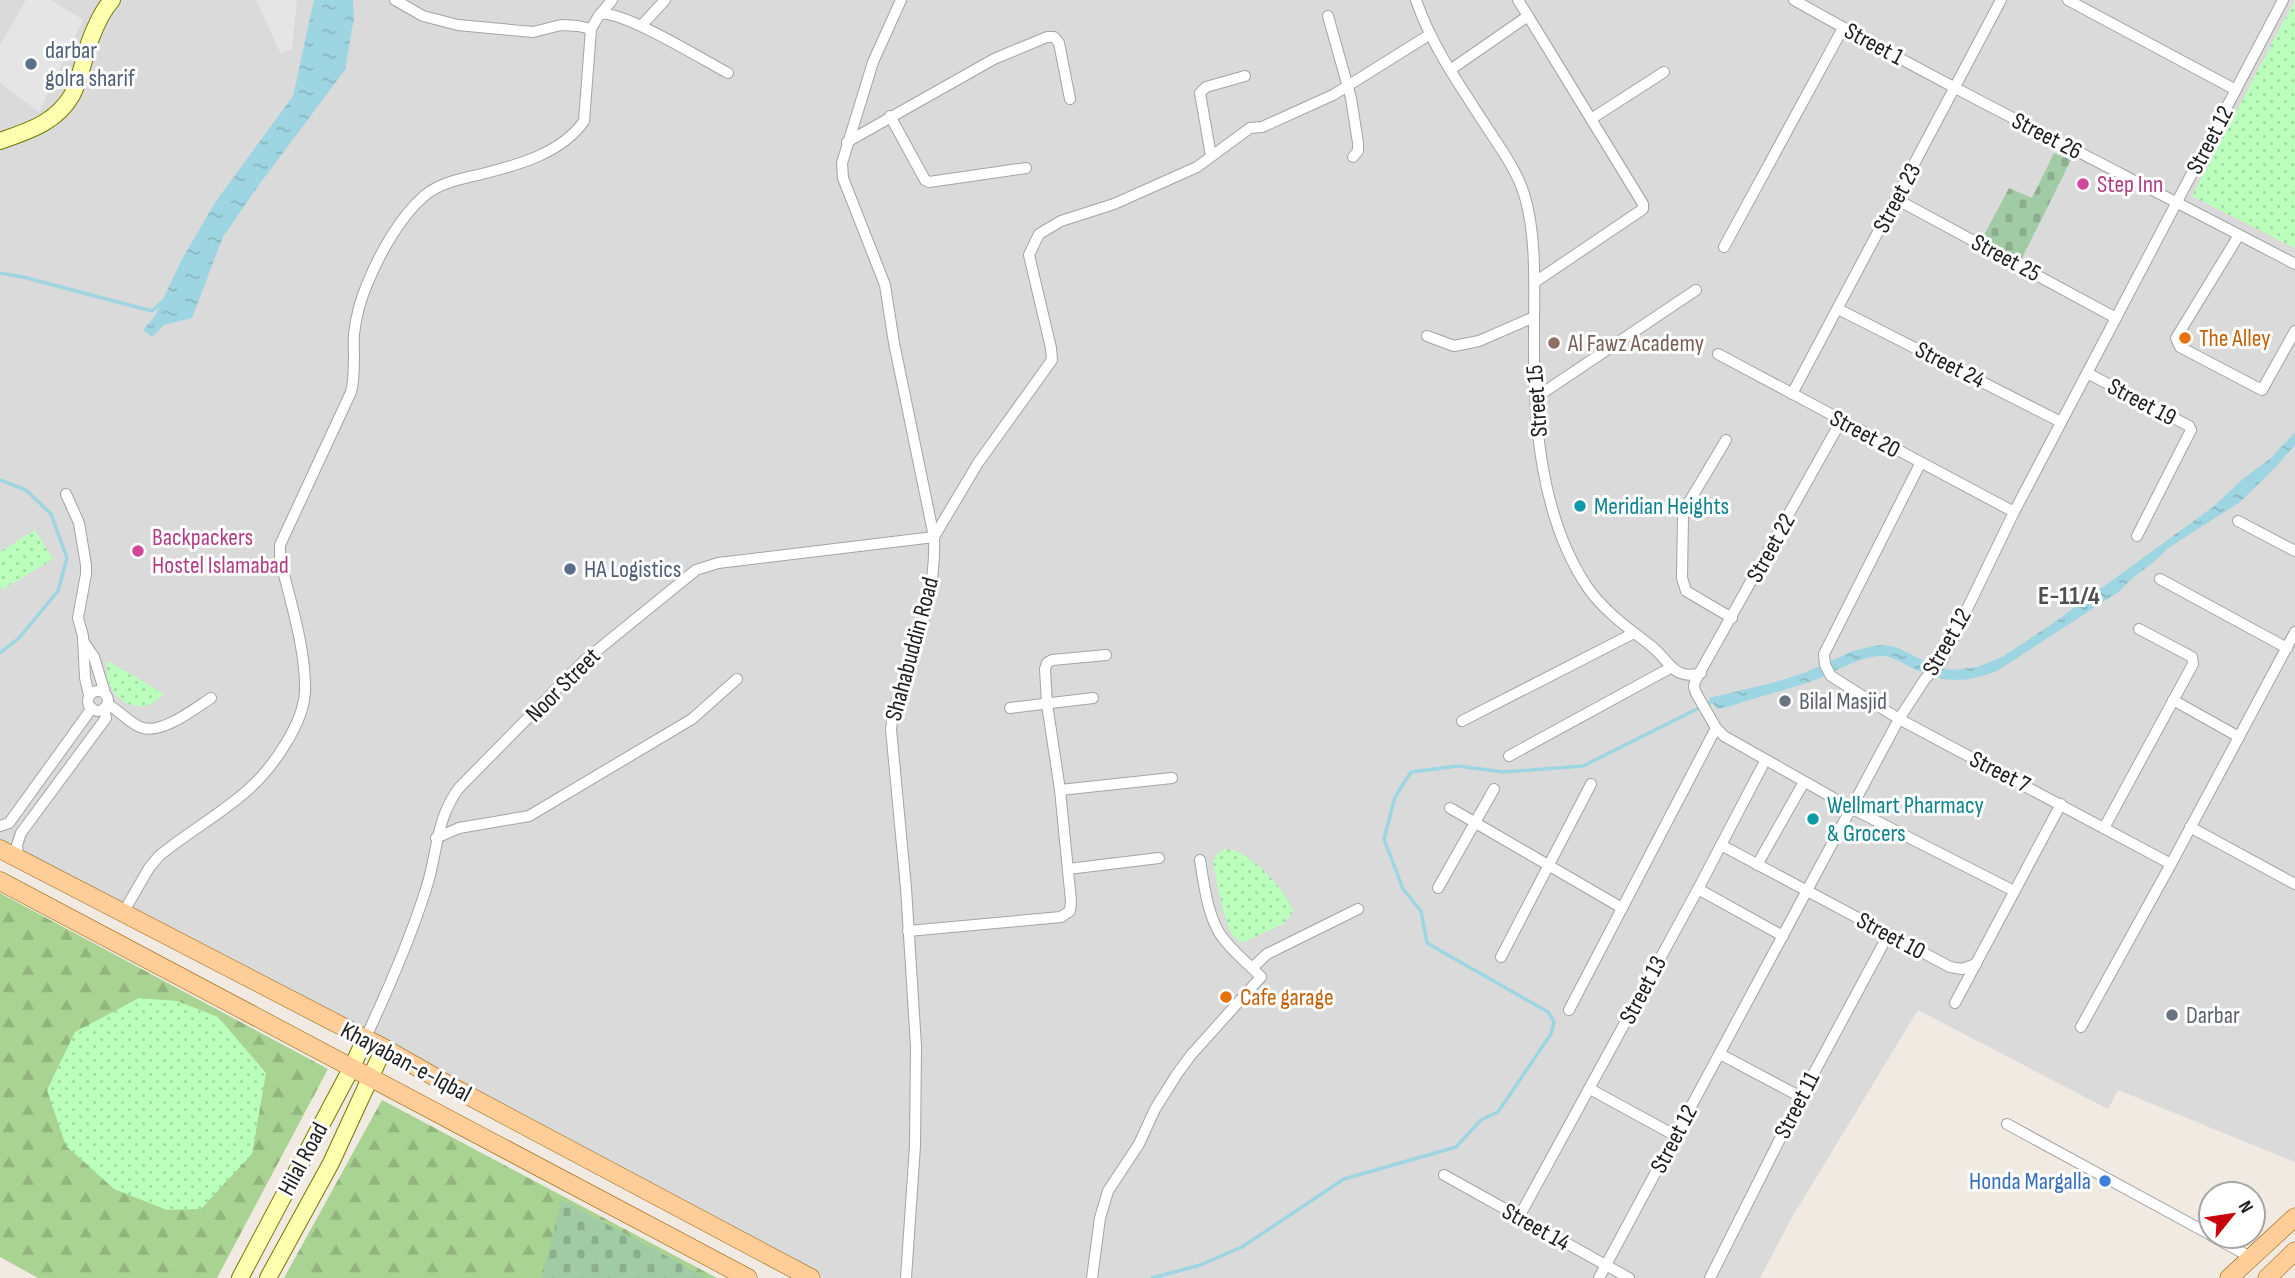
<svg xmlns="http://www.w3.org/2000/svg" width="2295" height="1278" viewBox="0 0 2295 1278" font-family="'Sofia Sans Condensed',sans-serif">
<defs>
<pattern id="forest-firs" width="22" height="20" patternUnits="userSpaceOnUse" patternTransform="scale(1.75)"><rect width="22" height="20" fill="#a9d392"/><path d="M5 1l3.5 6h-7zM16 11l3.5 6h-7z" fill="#91b57d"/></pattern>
<pattern id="cemetery-stones" width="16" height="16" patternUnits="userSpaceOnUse" patternTransform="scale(1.75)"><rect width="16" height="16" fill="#a1cba5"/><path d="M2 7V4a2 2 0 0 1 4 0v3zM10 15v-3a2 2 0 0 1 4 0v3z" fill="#8aae8e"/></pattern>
<pattern id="park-dots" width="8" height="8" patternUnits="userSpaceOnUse" patternTransform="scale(1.75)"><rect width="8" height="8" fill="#baffbb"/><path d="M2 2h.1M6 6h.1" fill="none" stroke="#9fdaa0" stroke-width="1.8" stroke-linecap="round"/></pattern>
<pattern id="water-ripples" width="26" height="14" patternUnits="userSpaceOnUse" patternTransform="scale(1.75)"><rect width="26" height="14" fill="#9dd6e2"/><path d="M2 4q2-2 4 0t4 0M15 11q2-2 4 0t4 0" fill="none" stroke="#87b7c1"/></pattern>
</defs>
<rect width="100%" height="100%" fill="#f0eae2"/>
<!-- residential -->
<path fill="#dbdada" d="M 0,0 L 2295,0 L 2295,1162 L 2118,1090 L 2108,1109 L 1918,1010 L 1791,1219 L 1760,1278 L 824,1278 L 0,847 Z"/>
<!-- forest -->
<g fill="url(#forest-firs)">
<path d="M 0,893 L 328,1069 L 217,1278 L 38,1278 L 0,1257 Z"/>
<path d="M 382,1100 L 717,1278 L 284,1278 Z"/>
</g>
<!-- cemetery -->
<g fill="url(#cemetery-stones)">
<path d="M 2054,153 L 2071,160 L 2021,260 L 1982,239 L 2009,188 L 2032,198 Z"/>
<path d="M 562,1200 L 707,1278 L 542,1278 Z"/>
</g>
<!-- park -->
<g fill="url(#park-dots)">
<path d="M 2295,0 L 2295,248 L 2192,196 Z"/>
<path d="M 35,530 L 53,559 L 2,590 L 0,586 L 0,552 Z"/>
<path d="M 108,661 L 164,694 C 160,697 155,702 150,704 C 124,714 101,685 108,661 Z"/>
<path d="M 1225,849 C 1248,849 1287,890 1293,912 L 1283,924 L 1242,943 L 1231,933 L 1223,910 L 1213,863 L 1216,855 Z"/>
<path d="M 139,998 L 177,1001 L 218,1017 L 266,1073 L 252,1154 L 201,1209 L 167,1210 L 114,1189 L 66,1146 L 47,1090 L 75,1032 Z"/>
</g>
<!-- parking -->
<g fill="#e5e5e5">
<path d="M 26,0 L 51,0 L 83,20 L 39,112 L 0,83 L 0,45 Z"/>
<path d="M 256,0 L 297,0 L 292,49 L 281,54 Z"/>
</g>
<!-- water -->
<g fill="url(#water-ripples)">
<path d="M 314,0 L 353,0 L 354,18 L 345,70 L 256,189 L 223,237 L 192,318 L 164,325 L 152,337 L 143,330 L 155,316 L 182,259 L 216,201 L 293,96 Z"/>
<path d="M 2295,432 L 2295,445 L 2272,471 L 2240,502 L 2167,549 C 2153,566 2133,574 2120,591 L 1997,671 C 1963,684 1942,683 1910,667 C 1901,662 1891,655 1880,656 C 1859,657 1839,670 1820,678 C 1790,689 1758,697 1728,707 L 1717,709 L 1709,698 L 1772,683 L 1804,673 L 1853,651 L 1873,646 L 1885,645 L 1896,647 L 1939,668 L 1952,670 L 1977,667 L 2002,657 L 2052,624 L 2213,507 L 2244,478 L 2271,458 Z"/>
</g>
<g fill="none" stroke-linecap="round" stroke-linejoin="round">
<!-- stream -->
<g stroke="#9dd6e2" stroke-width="3.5">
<path d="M 0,273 L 23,277 L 152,311 L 165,299"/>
<path d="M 0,480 L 26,490 L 51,514 L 67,558 L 58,591 L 19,638 L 0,653"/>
<path d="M 1152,1278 L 1200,1265 L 1242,1247 L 1344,1179 L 1456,1147 L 1481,1120 L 1498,1112 L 1551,1034 L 1554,1022 L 1548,1012 L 1427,943 L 1421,911 L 1403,889 L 1384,839 L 1395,797 L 1411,772 L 1458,766 L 1503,772 L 1583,766 L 1713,701"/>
</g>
<!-- street casing -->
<g stroke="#a4a4a4" stroke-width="12">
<g id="street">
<path d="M 395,0 L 423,16 L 458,25 L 533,32 L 561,25 L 578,26 L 591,29"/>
<path d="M 901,0 L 873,62 L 842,163 L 843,178 L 885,285 L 894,343 L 934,537 C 936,583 923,628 907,671 C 900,692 893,707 891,729 L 906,888 L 916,1046 L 915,1146 L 906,1278"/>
<path d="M 1416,0 C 1432,47 1461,87 1488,129 C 1501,149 1517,171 1524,194 C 1537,235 1534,289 1534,332 C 1533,415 1539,516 1588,588 C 1604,611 1628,628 1650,645 C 1670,660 1672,681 1701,673"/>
<path d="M 1518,0 L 1528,16"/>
<path d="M 1794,0 C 1958,93 2128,176 2295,264"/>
<path d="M 2068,0 L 2236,90"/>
<path d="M 600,14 C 623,10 703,60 728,73"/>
<path d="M 1328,16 L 1351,98 L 1358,143 L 1358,151 L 1353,157"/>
<path d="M 641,26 L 665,0"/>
<path d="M 1450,70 L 1528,16 L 1591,119 L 1664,72"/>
<path d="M 890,116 L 925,180 L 929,182 L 1026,168"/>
<path d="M 847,142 L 994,59 L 1047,37 L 1054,37 L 1059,43 L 1070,99"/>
<path d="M 1211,156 L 1200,93 L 1206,87 L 1245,76"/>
<path d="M 1896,199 L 2116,318"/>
<path d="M 2239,235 L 2176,338 L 2180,347 L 2262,390 L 2295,331"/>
<path d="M 1724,247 L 1843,28"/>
<path d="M 1535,282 L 1643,209 L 1643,204 L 1591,119"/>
<path d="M 1838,309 L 2061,422"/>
<path d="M 1427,336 L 1454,346 L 1479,341 L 1534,317"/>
<path d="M 1718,354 L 2014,512"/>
<path d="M 2087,373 L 2189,426 L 2191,430 L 2137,536"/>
<path d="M 1792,394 L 2001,0"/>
<path d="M 1535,398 L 1696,290"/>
<path d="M 1841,421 L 1695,681 L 1694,687 L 1696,693 L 1716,728 L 1724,736 L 1851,808 L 2014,891"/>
<path d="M 1726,440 L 1689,502 L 1683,516 L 1682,578 L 1686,591 L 1732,618"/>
<path d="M 1920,464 L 1824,654 L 1825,665 L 1831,676 L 1899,719 L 2171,864"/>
<path d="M 66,494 L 79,523 L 86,565 L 86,574 L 78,618 L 83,636 L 85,678 L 89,695"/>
<path d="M 2238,521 L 2295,551"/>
<path d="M 2160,579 L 2287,648"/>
<path d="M 83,641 L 94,657 L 105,693"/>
<circle cx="98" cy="701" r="10"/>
<path d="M 2173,700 L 2239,737"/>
<path d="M 107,704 C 119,710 128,722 140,727 C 160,736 194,709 211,698"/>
<path d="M 1010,708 L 1093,698"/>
<path d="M 1462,721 L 1634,633"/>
<path d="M 1509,756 L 1672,667"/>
<path d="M 1060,790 L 1172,778"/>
<path d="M 1450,808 L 1622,908"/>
<path d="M 0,826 L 9,823 L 92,708"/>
<path d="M 2190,827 L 2295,884"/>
<path d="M 2104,828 L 2193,664 L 2192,657 L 2139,629"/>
<path d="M 436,838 L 459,828 L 529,816 L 692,719 L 737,679"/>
<path d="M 1721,845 L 1950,967 L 1962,969 L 1976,964"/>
<path d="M 18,858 L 17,845 L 21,833 L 106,718 L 104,708"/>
<path d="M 1757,865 L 1804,782"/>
<path d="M 1068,869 L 1159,858"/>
<path d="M 1438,888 L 1494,789"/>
<path d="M 1698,889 L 1783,936"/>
<path d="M 123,913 L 149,868 L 159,856 C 188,832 223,813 250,788 C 273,767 304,723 305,691 C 306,649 290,600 280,559 L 280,545 L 351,392 C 356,373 353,354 354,334 C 356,316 361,298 368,282 C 379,255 400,217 423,197 C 438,183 463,178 482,174 C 518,165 562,153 584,121 L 591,29 L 598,17 L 612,0"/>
<path d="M 908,931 L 1061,917 L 1070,911 L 1071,901 L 1060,790 L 1047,704 L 1045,669 L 1047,663 L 1052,660 L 1106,655"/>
<path d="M 1501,957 L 1591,784"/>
<path d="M 1252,968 L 1267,954 L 1358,909"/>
<path d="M 1955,1003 L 2061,804"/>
<path d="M 1569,1010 L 1716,728"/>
<path d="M 2081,1027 L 2171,864 L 2295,632"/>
<path d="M 365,1039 C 388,990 410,940 426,889 C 438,853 435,820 459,788 L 584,661 L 696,570 L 718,563 L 934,537 L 978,463 L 1052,360 L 1051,348 L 1029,255 L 1039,234 L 1061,221 L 1114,204 L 1197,167 L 1250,128 L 1262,127 L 1333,95 L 1429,35"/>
<path d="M 1720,1054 L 1801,1097"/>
<path d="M 1590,1089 L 1676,1136"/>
<path d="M 2007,1124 L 2211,1235"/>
<path d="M 1444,1175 L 1629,1278"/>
<path d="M 1519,1217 L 1698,889 L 1765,761"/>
<path d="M 2212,1236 L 2252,1258"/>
<path d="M 1092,1278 L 1100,1218 L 1108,1191 L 1139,1144 L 1155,1109 L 1177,1074 L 1191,1055 L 1261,977 C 1248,963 1231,951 1220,934 C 1207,913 1204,884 1200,860"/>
<path d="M 1599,1278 L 1899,719 L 1925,679 L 1941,663 L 2014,512 L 2283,0"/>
<path d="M 1710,1278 L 1801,1097 L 1888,935"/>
</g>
</g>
<!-- secondary casing -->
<g stroke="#727800" stroke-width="18">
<g id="secondary">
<path d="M 0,141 C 28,131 56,123 72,95 C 81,78 84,56 91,38 C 96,25 102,11 112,0"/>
<path d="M 240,1278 L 352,1067 L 365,1039"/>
<path d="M 268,1278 L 331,1163 L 384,1048"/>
</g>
</g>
<!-- primary casing -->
<g stroke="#965c00" stroke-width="19">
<g id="primary">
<path d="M 0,849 L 384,1048 L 454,1088 L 811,1278"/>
<path d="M 0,881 L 748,1278"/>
<path d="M 2229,1278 L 2295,1217"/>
<path d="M 2267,1278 L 2295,1251"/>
</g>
</g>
<!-- street -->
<use href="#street" stroke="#fff" stroke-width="10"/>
<!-- secondary -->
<use href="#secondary" stroke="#ffffb0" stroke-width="16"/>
<!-- primary -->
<use href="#primary" stroke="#ffcd97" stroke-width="18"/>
</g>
<!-- markers -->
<g fill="#5c6f8a" stroke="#fff" stroke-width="2.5">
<circle cx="31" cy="64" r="7"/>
<circle cx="570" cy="569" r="7"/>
</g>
<g fill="#d1479c" stroke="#fff" stroke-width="2.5">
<circle cx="2083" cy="184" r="7"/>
<circle cx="138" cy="551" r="7"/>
</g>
<g fill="#e8710a" stroke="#fff" stroke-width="2.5">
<circle cx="2185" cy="338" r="7"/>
<circle cx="1226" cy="997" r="7"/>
</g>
<circle fill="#8d6e63" stroke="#fff" stroke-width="2.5" cx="1554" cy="343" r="7"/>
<g fill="#0f9aa8" stroke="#fff" stroke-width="2.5">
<circle cx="1580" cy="506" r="7"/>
<circle cx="1813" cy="819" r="7"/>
</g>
<g fill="#6b7280" stroke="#fff" stroke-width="2.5">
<circle cx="1785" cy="701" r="7"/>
<circle cx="2172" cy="1015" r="7"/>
</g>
<circle fill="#3f7fe0" stroke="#fff" stroke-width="2.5" cx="2105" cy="1181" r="7"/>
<g text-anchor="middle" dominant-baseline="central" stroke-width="6" stroke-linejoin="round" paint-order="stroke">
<!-- street labels -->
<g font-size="24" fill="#1d1d1d" stroke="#fff">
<text transform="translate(1874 44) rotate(28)">Street 1</text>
<text transform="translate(2047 136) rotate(27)">Street 26</text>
<text transform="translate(2210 140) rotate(-62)">Street 12</text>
<text transform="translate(1897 198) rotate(-62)">Street 23</text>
<text transform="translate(2006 258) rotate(28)">Street 25</text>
<text transform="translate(1950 365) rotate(27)">Street 24</text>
<text transform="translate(1537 401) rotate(-94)">Street 15</text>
<text transform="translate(2142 402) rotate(28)">Street 19</text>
<text transform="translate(1865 434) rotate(28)">Street 20</text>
<text transform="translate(1771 548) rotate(-61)">Street 22</text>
<text transform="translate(1947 642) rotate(-60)">Street 12</text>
<text transform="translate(912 649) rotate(-75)">Shahabuddin Road</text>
<text transform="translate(563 685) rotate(-45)">Noor Street</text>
<text transform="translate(2000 772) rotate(27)">Street 7</text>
<text transform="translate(1891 936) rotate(28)">Street 10</text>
<text transform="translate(1643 990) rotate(-62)">Street 13</text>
<text transform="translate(406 1062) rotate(28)">Khayaban-e-Iqbal</text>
<text transform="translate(1797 1105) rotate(-63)">Street 11</text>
<text transform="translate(1674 1139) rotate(-62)">Street 12</text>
<text transform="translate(303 1159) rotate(-62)">Hilal Road</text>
<text transform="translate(1536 1227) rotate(29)">Street 14</text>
</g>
<!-- service labels -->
<g font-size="24" fill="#4e5e75" stroke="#fff" text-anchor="start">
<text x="45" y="50">darbar<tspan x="45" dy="28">golra sharif</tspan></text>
<text x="584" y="569">HA Logistics</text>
</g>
<!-- hotel labels -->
<g font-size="24" fill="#b23c85" stroke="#fff" text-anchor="start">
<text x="2097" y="184">Step Inn</text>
<text x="152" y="537">Backpackers<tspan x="152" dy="28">Hostel Islamabad</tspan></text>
</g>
<!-- food labels -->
<g font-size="24" fill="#c56008" stroke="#fff" text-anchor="start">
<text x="2199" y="338">The Alley</text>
<text x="1240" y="997">Cafe garage</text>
</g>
<!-- education labels -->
<g font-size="24" fill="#785e54" stroke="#fff" text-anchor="start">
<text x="1568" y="343">Al Fawz Academy</text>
</g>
<!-- culture labels -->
<g font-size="24" fill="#0d838f" stroke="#fff" text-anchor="start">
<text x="1594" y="506">Meridian Heights</text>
<text x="1827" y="805">Wellmart Pharmacy<tspan x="1827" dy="28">&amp; Grocers</tspan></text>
</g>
<!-- worship labels -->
<g font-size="24" fill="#5b616d" stroke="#fff" text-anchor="start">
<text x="1799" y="701">Bilal Masjid</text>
<text x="2186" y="1015">Darbar</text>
</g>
<!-- shop labels -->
<g font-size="24" fill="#366cbe" stroke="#fff" text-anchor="end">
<text x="2091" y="1181">Honda Margalla</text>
</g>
<!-- neighbourhood labels -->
<g font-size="26" font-weight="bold" fill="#505050" stroke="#fff">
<text x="2069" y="596">E-11/4</text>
</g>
</g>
<!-- north arrow -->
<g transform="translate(2232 1215) rotate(60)"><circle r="33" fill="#ffffff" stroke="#a5a5a5" stroke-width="2"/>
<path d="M0-5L12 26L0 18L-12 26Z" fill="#ca000b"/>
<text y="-10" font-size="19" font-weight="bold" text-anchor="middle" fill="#1d1d1d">N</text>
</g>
</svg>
